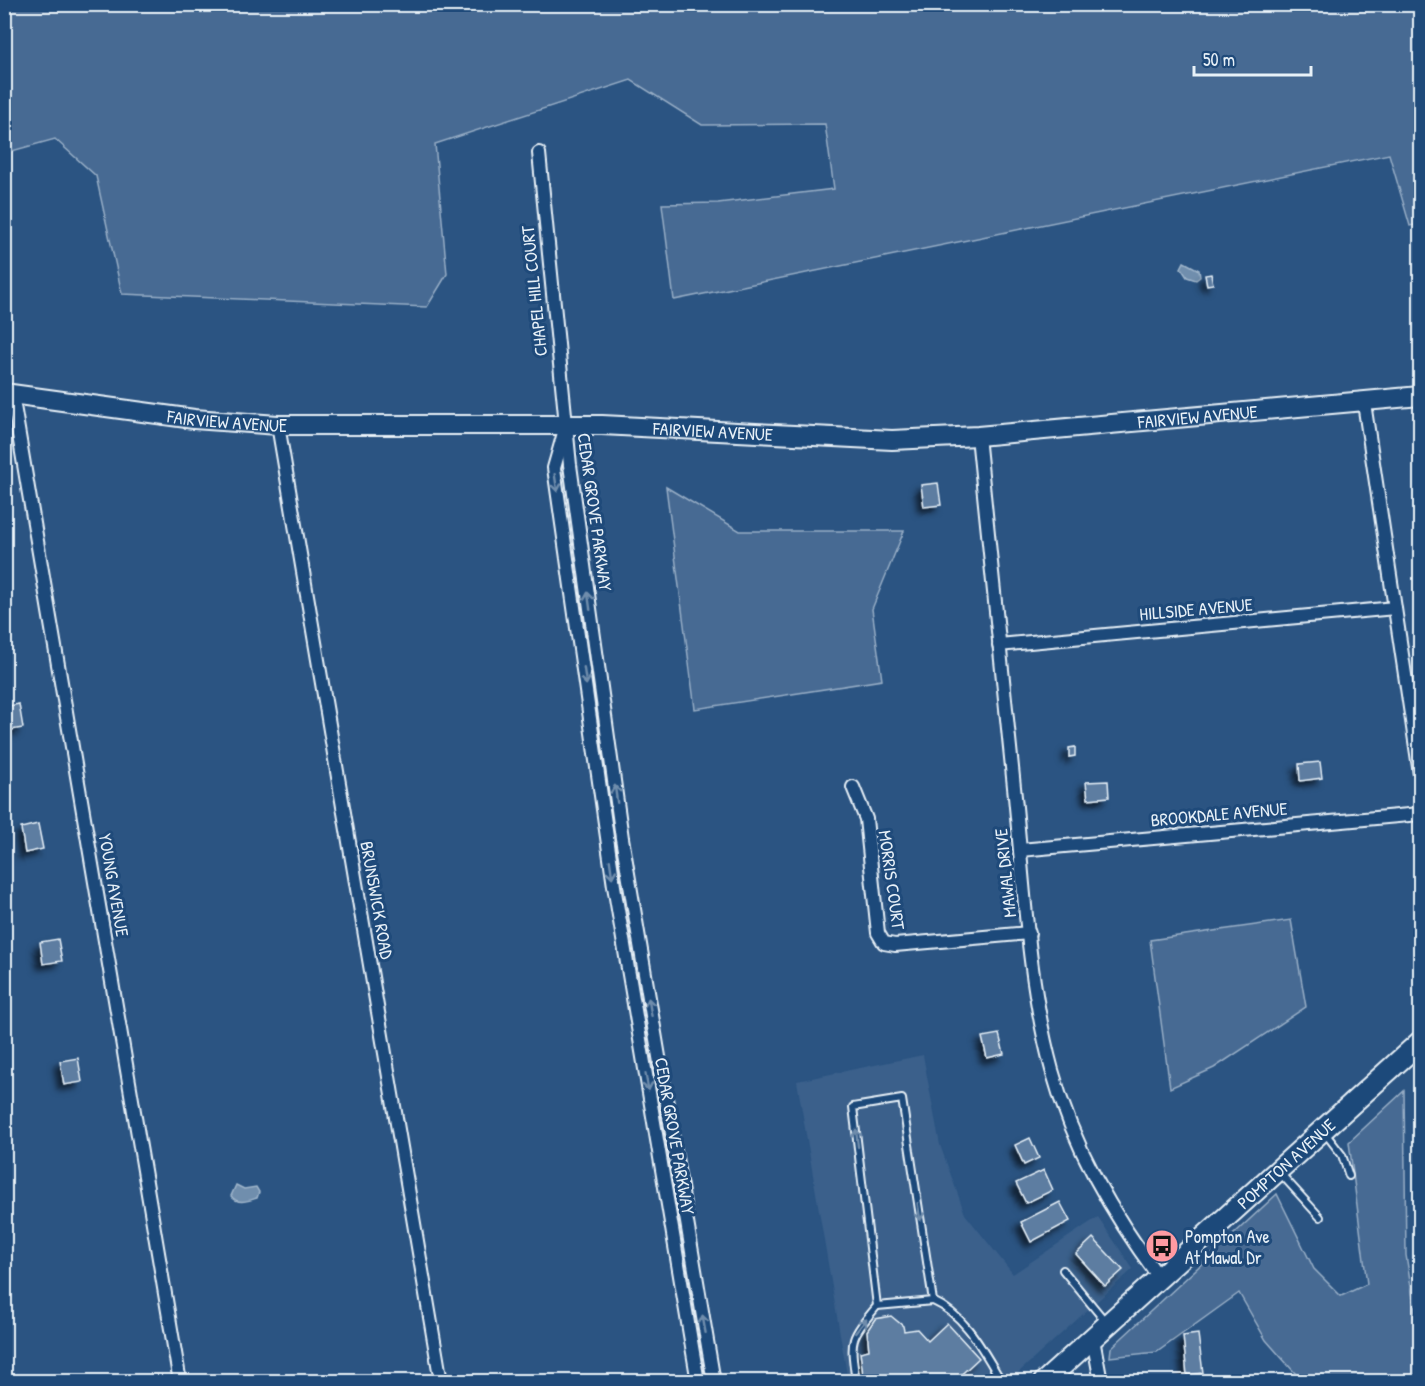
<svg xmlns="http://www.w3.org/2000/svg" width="1425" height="1386" viewBox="0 0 1425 1386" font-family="'Patrick Hand',sans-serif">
<defs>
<filter id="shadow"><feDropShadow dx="-5.5" dy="5.5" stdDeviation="3" flood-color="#0009"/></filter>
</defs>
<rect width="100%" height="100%" fill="#2b5482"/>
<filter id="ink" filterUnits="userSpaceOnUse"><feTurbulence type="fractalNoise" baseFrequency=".0167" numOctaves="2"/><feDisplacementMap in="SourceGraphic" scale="12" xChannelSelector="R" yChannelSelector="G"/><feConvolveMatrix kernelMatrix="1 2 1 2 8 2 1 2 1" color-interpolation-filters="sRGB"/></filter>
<g filter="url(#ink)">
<!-- built -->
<path fill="#3a608b" d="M 923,1055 L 940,1145 L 965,1214 L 1013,1274 L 1098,1217 L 1133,1269 L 1009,1381 L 848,1381 L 797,1081 Z"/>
<!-- green -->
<g fill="#476b93" stroke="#98aec6" stroke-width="1.5">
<path d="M 5,4 L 1420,5 L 1420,224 L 1410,226 L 1389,154 L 674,300 L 662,204 L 718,203 L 834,189 L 825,124 L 702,125 L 631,80 L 435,144 L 447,274 L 427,307 L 122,294 L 96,176 L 55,139 L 8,152 L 5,170 Z"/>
<path d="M 666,487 L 740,531 L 904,531 L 872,609 L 882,680 L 695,709 Z"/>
<path d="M 1291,920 L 1306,1007 L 1214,1068 L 1170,1088 L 1150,940 Z"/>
<path d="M 1404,1091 L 1406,1255 L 1420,1343 L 1420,1381 L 1302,1381 L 1266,1340 L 1239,1293 L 1157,1352 L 1110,1357 L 1111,1348 L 1277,1194 L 1314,1269 L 1341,1296 L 1367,1284 L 1349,1142 Z"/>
</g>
<!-- water -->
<g fill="#708ead" stroke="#a0b6cb" stroke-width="1.5">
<path d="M 1184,262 L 1199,270 L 1200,277 L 1196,280 L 1187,277 L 1181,268 Z"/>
<path d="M 236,1185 L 244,1189 L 256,1187 L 259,1192 L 257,1198 C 247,1201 238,1205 231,1196 Z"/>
</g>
<!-- building -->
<g fill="#5d7da1" stroke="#e8f1f8" stroke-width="1.5" filter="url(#shadow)">
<path d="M 1211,274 L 1213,284 L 1207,285 L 1205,275 Z"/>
<path d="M 938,483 L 941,505 L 924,507 L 921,485 Z"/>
<path d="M 19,704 L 23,728 L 5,731 L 4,707 Z"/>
<path d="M 1075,747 L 1075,756 L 1069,757 L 1069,748 Z"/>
<path d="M 1320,762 L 1322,778 L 1300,781 L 1299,764 Z"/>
<path d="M 1108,781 L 1109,797 L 1088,799 L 1086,782 Z"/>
<path d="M 38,824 L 43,849 L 25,853 L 21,828 Z"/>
<path d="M 58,939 L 62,961 L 43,964 L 40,942 Z"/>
<path d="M 999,1034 L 1004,1054 L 987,1058 L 982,1037 Z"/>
<path d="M 78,1058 L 82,1082 L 64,1085 L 60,1061 Z"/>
<path d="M 1030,1138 L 1039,1158 L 1024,1165 L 1015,1145 Z"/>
<path d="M 1044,1170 L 1053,1190 L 1026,1203 L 1016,1183 Z"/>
<path d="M 1060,1202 L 1070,1221 L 1031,1242 L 1021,1222 Z"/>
<path d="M 1093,1238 L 1123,1270 L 1105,1286 L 1076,1254 Z"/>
<path d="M 891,1316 L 903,1326 L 904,1331 L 917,1329 L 928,1341 L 947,1323 L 979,1358 L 953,1382 L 864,1382 L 860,1352 L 869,1350 L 867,1331 L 875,1319 Z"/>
<path d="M 1198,1334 L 1203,1373 L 1187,1375 L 1183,1336 Z"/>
</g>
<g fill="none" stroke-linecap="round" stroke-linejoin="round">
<!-- lane casing -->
<g stroke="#e8f1f8" stroke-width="10">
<g id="lane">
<path d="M 1325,1133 L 1342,1155 L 1349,1176"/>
<path d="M 1280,1173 L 1320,1217"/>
<path d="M 1063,1270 L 1105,1321"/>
<path d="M 877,1306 L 933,1301"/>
<path d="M 856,1382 C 850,1338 849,1340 877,1306 L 853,1107 L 902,1099 L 933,1301 C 967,1316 983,1351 1002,1382"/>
</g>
</g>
<!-- street casing -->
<g stroke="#e8f1f8" stroke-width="16">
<g id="street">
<path d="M 539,153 L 570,465 L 622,838 L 714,1382"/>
<path d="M 12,394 L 180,1382"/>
<path d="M 1364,403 L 1420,774"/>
<path d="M 278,425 L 441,1382"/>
<path d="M 564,433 L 554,468 L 614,886 L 698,1382"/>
<path d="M 978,436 C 990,553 1002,670 1014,787 C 1024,881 1027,979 1052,1070 C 1073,1147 1112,1214 1159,1277"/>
<path d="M 999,645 L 1395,608"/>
<path d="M 853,787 L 866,819 L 878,933 L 884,943 L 895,945 L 1029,933"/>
<path d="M 1020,850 L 1420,814"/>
<path d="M 1093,1339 L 1101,1382"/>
</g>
</g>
<!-- secondary casing -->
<g stroke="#e8f1f8" stroke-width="22">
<g id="secondary">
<path id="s1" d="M 4,393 L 194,419 L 278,425 L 602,425 L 892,440 L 978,436 L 1420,396"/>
</g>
</g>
<!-- primary casing -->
<g stroke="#e8f1f8" stroke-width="24">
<g id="primary">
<path id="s2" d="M 1044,1382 L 1420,1042"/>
</g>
</g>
<!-- lane -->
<use href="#lane" stroke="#1f4a7a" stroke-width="6"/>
<!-- street -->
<use href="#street" stroke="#1f4a7a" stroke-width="12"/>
<!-- secondary -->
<use href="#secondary" stroke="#1f4a7a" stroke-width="18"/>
<!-- primary -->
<use href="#primary" stroke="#1f4a7a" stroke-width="20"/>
</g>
<!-- one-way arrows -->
<defs><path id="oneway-shaft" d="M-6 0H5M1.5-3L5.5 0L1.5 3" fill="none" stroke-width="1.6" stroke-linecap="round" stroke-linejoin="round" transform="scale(1.5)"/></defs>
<g stroke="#6f8dac">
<use href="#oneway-shaft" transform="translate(556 483) rotate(81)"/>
<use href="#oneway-shaft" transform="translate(589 601) rotate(-98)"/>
<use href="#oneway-shaft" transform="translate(585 676) rotate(82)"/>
<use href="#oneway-shaft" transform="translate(616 794) rotate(-98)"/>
<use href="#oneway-shaft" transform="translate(611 869) rotate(82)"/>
<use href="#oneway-shaft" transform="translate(650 1007) rotate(-100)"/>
<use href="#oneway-shaft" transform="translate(647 1082) rotate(80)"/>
<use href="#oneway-shaft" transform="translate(857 1138) rotate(-97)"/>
<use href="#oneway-shaft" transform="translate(919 1212) rotate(81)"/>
<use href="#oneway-shaft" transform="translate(704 1324) rotate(-100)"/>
<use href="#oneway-shaft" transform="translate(861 1326) rotate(-51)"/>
</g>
</g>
<!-- icons -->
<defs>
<g id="bus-disc" transform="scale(1.725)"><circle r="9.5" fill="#ff9aa2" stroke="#1f4a7a"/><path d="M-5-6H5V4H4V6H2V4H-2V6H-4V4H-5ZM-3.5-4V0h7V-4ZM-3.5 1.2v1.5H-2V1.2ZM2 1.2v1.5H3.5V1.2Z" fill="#111"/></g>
</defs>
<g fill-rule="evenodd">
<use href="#bus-disc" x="1162" y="1246"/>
</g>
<g text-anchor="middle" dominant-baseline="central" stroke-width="6" stroke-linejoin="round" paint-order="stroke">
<!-- street labels -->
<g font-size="18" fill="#e8f1f8" stroke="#1f4a7a">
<text transform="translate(534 291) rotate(-96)">CHAPEL HILL COURT</text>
<text stroke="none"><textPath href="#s1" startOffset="1197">FAIRVIEW AVENUE</textPath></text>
<text stroke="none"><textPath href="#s1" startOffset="225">FAIRVIEW AVENUE</textPath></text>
<text stroke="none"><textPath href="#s1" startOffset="711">FAIRVIEW AVENUE</textPath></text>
<text transform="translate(595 512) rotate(82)">CEDAR GROVE PARKWAY</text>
<text transform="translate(1196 609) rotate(-5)">HILLSIDE AVENUE</text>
<text transform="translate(1219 814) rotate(-5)">BROOKDALE AVENUE</text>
<text transform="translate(1005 873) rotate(-96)">MAWAL DRIVE</text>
<text transform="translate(892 880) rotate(82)">MORRIS COURT</text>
<text transform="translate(114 885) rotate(80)">YOUNG AVENUE</text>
<text transform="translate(377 900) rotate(80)">BRUNSWICK ROAD</text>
<text transform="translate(675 1136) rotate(80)">CEDAR GROVE PARKWAY</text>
<text stroke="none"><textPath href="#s2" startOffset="326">POMPTON AVENUE</textPath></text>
</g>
<!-- poi labels -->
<g font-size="18" fill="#e8f1f8" stroke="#1f4a7a" text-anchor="start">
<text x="1185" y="1236">Pompton Ave<tspan x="1185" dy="21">At Mawal Dr</tspan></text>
</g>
</g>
<!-- margin -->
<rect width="1425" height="1386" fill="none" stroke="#1f4a7a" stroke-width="24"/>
<rect x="12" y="12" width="1401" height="1362" fill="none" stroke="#e8f1f8" stroke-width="2" filter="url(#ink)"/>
<!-- scale -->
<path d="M1194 66v9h117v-9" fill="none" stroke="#e8f1f8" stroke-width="3"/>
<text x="1203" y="66" font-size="18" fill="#e8f1f8" stroke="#1f4a7a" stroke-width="4.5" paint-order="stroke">50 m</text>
</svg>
